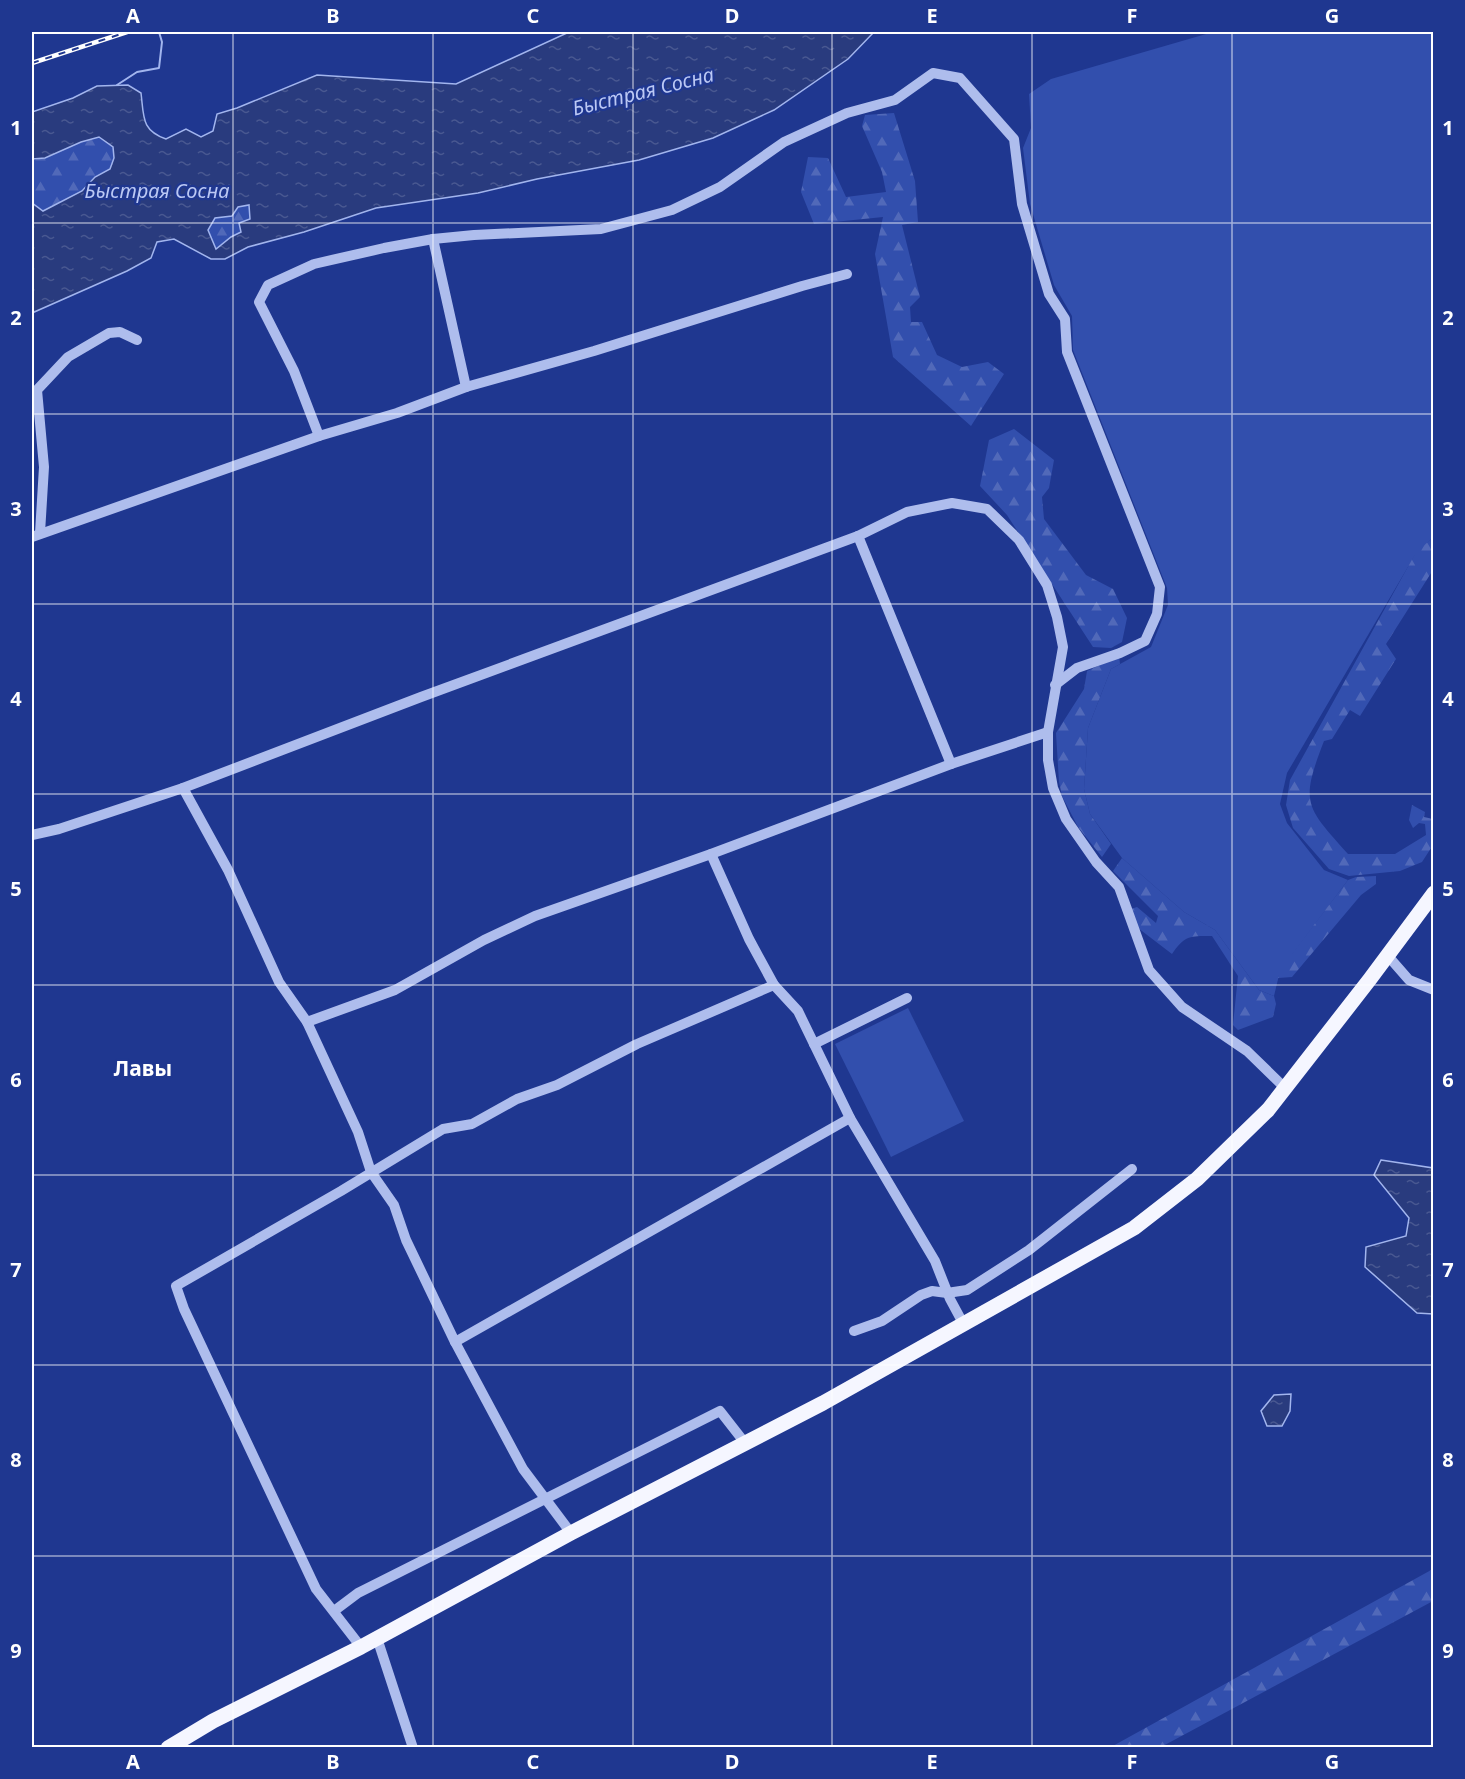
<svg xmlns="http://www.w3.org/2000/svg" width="1465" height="1779" viewBox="0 0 1465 1779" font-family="'Noto Sans',sans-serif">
<defs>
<pattern id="forest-firs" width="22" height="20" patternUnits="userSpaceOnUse" patternTransform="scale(1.5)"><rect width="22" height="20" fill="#324fad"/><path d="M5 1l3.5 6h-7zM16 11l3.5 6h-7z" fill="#5169b9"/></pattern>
<pattern id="water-ripples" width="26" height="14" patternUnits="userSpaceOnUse" patternTransform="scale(1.5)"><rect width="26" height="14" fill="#293b7e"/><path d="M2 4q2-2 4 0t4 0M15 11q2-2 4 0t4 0" fill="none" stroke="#495891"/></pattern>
</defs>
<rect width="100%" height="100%" fill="#1f3790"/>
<!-- green -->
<g fill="#324fad">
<path d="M 1213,32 L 1433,32 L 1433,537 L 1415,555 L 1287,773 L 1280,804 L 1287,823 L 1324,870 L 1348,880 L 1280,971 L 1274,996 L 1259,990 L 1215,930 L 1184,912 L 1122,858 L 1090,814 L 1084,789 L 1088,728 L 1111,669 L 1151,647 L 1168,605 L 1167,588 L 1073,350 L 1072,316 L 1054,285 L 1030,204 L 1023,148 L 1031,128 L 1029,94 L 1051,79 Z"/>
<path d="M 908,1008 L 964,1121 L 891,1157 L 835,1044 Z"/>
</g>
<!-- forest -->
<g fill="url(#forest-firs)">
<path d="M 894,113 L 915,181 L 918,222 L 902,225 L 920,297 L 910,307 L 911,322 L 922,322 L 937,355 L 962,367 L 988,362 L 1004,374 L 971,426 L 893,357 L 875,254 L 883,217 L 814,224 L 801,192 L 808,157 L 828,158 L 846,197 L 886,192 L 882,172 L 862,126 L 865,115 Z"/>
<path d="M 99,137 L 113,147 L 114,158 L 110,169 L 95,177 L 82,191 L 43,211 L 32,203 L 32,160 L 45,158 L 81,142 Z"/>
<path d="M 249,204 C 249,209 251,216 250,220 C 246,231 226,242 216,250 L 208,230 L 215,217 L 232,216 L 238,207 Z"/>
<path d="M 1014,429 L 1054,460 L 1049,488 L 1042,497 L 1044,519 L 1086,575 L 1113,589 L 1127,618 L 1122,642 L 1111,648 L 1093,647 L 1007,515 L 980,486 L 989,440 Z"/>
<path d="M 1433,537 L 1433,570 L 1386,644 L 1396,659 L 1360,716 L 1350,710 L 1332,739 L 1324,741 C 1300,803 1305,806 1348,854 L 1395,854 L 1426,835 L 1425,824 L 1419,823 L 1413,828 L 1409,820 L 1412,805 L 1425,812 L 1424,817 L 1433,819 L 1433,845 L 1422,862 L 1400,871 L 1349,876 L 1329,869 L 1293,828 L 1286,805 L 1290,780 L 1415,554 Z"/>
<path d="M 1119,656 L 1120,664 L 1111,669 L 1088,728 L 1084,789 L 1090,814 L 1111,844 L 1102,857 L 1078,827 L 1062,796 L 1059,782 L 1056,733 L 1084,689 L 1087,671 Z"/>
<path d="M 1122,858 L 1184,912 L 1215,930 L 1259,990 L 1274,996 L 1276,1004 L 1273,1017 L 1238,1030 L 1233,1025 L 1238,976 L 1212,936 C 1190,936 1185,935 1172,954 L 1138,928 L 1131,909 L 1137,907 L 1156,923 L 1158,916 L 1113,871 Z"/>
<path d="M 1376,876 L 1376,884 L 1361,895 L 1292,977 L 1278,978 L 1279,971 L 1348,880 L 1356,877 Z"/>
<path d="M 1433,1569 L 1433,1601 L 1161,1747 L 1111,1747 Z"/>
</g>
<!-- water -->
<g fill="url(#water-ripples)" stroke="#a2b5ee" stroke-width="1.5" fill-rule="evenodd">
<path d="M 569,32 L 874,32 L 848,59 L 774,110 L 713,138 L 639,160 L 537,179 L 478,193 L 376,208 L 304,232 L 248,247 L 225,259 L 211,259 L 174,239 L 157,242 L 151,258 L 127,271 L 32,313 L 32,203 L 43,211 L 82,191 L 95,177 L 110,169 L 114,158 L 113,147 L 99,137 L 81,142 L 45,158 L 32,159 L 32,112 L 73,98 L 97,86 L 128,85 L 141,93 C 144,117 141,130 166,139 L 186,129 L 201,137 L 213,131 L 217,114 L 237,108 L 317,75 L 456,84 ZM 249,205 L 250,219 L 239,223 L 241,232 L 231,237 L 216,249 L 208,230 L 215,218 L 232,216 L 238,207 Z"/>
<path d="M 1381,1160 L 1433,1168 L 1433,1314 L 1417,1313 L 1365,1267 L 1366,1247 L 1406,1236 L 1409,1218 L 1374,1175 Z"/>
<path d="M 1291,1394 L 1290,1411 L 1282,1426 L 1267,1426 L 1261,1411 L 1274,1395 Z"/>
</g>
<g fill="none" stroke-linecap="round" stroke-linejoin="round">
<!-- stream -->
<path stroke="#a2b5ee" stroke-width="2" d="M 117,85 L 137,72 L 159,68 L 162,42 L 159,32"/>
<!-- minor -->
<g stroke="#aebded" stroke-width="10">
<path d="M 433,239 L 466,387"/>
<path d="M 319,436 L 294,371 L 259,302 L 268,285 L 314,264 L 384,248 L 433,239 L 474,235 L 601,229 L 672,210 L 720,187 L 784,142 L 847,113 L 895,100 L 933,73 L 960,78 L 1014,139 L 1022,204 L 1049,294 L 1065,319 L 1067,352 L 1160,587 L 1157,614 L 1145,641 L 1120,653 L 1077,668 L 1055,685"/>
<path d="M 40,533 L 44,467 L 37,390 L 68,357 L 109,333 L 120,332 L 137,340"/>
<path d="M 858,536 L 951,764"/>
<path d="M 32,537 L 319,436 L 397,413 L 466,387 L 594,351 L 802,286 L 847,274"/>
<path d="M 183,788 L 228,870 L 279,982 L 307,1022 L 358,1132 L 371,1172 L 394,1205 L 406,1240 L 455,1342 L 523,1469 L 571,1533"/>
<path d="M 32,835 L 59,829 L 183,788 L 421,697 L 858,536 L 907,512 L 952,503 L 987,509 L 1019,540 L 1047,585 L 1057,617 L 1063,647 L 1048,732 L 1048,760 L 1053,788 L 1066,819 L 1096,862 L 1119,887 L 1149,970 L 1182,1007 L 1247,1051 L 1285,1088"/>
<path d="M 711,854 L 749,939 L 774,985 L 798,1011 L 850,1118 L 935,1261 L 950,1299 L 964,1325"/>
<path d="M 1388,956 L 1409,980 L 1434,990"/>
<path d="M 307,1022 L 395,990 L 484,940 L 535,916 L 711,854 L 951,764 L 1048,732"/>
<path d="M 814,1044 L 907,998"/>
<path d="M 854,1331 L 882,1321 L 921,1295 L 932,1291 L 947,1293 L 967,1290 L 1029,1250 L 1132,1169"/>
<path d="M 455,1342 L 850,1118"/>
<path d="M 334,1611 L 358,1593 L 720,1411 L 745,1443"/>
<path d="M 377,1638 L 413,1748"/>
<path d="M 361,1647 L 316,1589 L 184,1309 L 176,1286 L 341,1191 L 443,1129 L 472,1124 L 517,1099 L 557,1085 L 637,1044 L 774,985"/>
</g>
<!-- major -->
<path stroke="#f5f6ff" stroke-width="15" d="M 168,1748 L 213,1721 L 361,1647 L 571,1533 L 823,1403 L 1134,1228 L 1197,1179 L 1268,1110 L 1370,979 L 1434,893"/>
<!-- rail casing -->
<g stroke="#fff" stroke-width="4.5">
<path id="rail" d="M 32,63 L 127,32"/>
</g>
<!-- rail -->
<use href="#rail" stroke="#1f3790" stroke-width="2" stroke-dasharray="7" stroke-linecap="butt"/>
</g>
<!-- grid -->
<path fill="none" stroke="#fff" stroke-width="1.5" stroke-opacity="0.55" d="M 233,32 L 233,1748M 433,32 L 433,1748M 633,32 L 633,1748M 832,32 L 832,1748M 1032,32 L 1032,1748M 1232,32 L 1232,1748M 32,223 L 1434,223M 32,414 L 1434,414M 32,604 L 1434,604M 32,794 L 1434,794M 32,985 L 1434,985M 32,1175 L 1434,1175M 32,1365 L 1434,1365M 32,1556 L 1434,1556"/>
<g text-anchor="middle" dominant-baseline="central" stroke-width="4.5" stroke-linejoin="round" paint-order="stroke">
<!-- water labels -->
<g font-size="20" font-style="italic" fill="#bbc8f4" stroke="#1f3790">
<text transform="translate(643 91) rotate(-14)">Быстрая Сосна</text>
<text x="157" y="190">Быстрая Сосна</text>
</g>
<!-- quarter labels -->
<g font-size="21" font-weight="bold" fill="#fff" stroke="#1f3790">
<text x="143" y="1068">Лавы</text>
</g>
</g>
<!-- border -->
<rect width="1465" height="1779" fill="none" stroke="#1f3790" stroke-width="66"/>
<rect x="33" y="33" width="1399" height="1713" fill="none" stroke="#fff" stroke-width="2"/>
<g font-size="20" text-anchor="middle" font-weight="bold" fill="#fff">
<text x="133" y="23">A</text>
<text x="333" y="23">B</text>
<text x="533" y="23">C</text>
<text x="732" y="23">D</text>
<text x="932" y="23">E</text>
<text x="1132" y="23">F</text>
<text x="1332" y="23">G</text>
<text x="16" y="135">1</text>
<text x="1448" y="135">1</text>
<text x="16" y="325">2</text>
<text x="1448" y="325">2</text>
<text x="16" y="516">3</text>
<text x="1448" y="516">3</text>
<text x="16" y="706">4</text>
<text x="1448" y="706">4</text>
<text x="16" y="896">5</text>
<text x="1448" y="896">5</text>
<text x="16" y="1087">6</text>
<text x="1448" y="1087">6</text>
<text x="16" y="1277">7</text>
<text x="1448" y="1277">7</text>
<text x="16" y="1467">8</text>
<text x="1448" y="1467">8</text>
<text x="16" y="1658">9</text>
<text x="1448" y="1658">9</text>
<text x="133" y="1769">A</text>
<text x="333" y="1769">B</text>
<text x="533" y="1769">C</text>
<text x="732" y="1769">D</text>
<text x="932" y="1769">E</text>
<text x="1132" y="1769">F</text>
<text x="1332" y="1769">G</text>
</g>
</svg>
